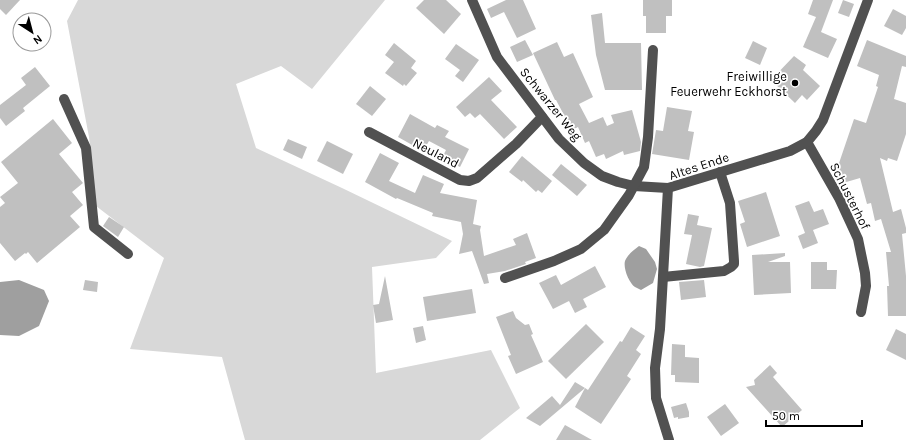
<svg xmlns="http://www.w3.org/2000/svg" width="906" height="440" viewBox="0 0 906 440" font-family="Karla,sans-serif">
<rect width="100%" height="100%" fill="#fff"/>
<!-- green -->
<path fill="#d8d8d8" d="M 78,0 L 385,0 L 312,89 L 281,66 L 236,84 L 256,148 L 342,188 L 452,241 L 436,258 L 372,267 L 376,373 L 491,350 L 520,408 L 480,440 L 245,440 L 222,357 L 130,349 L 164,258 L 96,206 L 89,137 L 67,21 Z"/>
<!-- water -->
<g fill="#9f9f9f">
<path d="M 639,246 L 646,249 L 655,262 L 657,269 L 653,283 L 641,290 C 639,289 637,288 635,287 C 629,283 623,268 625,261 C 628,254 634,250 639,246 Z"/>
<path d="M 19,280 L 44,290 L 49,301 L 39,326 L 19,336 L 0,335 L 0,282 Z"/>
</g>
<!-- building -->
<g fill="#c0c0c0">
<path d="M 0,0 L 20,0 L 6,15 L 0,9 Z"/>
<path d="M 424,0 L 446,0 L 461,14 L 444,34 L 416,8 Z"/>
<path d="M 506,0 L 523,0 L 536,29 L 517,38 L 504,12 L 491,18 L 487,9 Z"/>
<path d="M 643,0 L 672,0 L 672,16 L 666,16 L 666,33 L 646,33 L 646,16 L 643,16 Z"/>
<path d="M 813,0 L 833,0 L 821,32 L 837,39 L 828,58 L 803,47 L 816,17 L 808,14 Z"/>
<path d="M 843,0 L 854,4 L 849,17 L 838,13 Z"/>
<path d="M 893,9 L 906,16 L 906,28 L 902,35 L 884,26 Z"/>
<path d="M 602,13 L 605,43 L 641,43 L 642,90 L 605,90 L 596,55 L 591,15 Z"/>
<path d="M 525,40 L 533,55 L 517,62 L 510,47 Z"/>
<path d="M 867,40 L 906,56 L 906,67 L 902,66 L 894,99 L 906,103 L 906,134 L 897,161 L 888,158 L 887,161 L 880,158 L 893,212 L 901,209 L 906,228 L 906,233 L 902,234 L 906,276 L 906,316 L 888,316 L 887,286 L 889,286 L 886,252 L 891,252 L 881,219 L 875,221 L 871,203 L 867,204 L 860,178 L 843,183 L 837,169 L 854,119 L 866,123 L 878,87 L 876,86 L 879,75 L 857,66 Z"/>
<path d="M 753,41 L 767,48 L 760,65 L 745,58 Z"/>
<path d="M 557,42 L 564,57 L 573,53 L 593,97 L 579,104 L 589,123 L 603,117 L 607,126 L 614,123 L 611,115 L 632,110 L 641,142 L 640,151 L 624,155 L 623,151 L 606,159 L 604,154 L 596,157 L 589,141 L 585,143 L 578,127 L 572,130 L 556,100 L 555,100 L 533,53 Z"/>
<path d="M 394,43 L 416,61 L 411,68 L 417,73 L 406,86 L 404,84 L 403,86 L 385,73 L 394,62 L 385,55 Z"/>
<path d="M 456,44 L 479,60 L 463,82 L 455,76 L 460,70 L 445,59 Z"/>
<path d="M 794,56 L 806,65 L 803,70 L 820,86 L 807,100 L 802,95 L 795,103 L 771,80 Z"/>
<path d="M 35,67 L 50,86 L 23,108 L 25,111 L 6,126 L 0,118 L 0,105 L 26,85 L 21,78 Z"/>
<path d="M 489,77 L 502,91 L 491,100 L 517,127 L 504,139 L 480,114 L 475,118 L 470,113 L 465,117 L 456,107 Z"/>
<path d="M 370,86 L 386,99 L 372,116 L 356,104 Z"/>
<path d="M 667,107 L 692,111 L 688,131 L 694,132 L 689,160 L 652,154 L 656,130 L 663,131 Z"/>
<path d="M 410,114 L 435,128 L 437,125 L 449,131 L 445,137 L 469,149 L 460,167 L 442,158 L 446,150 L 429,141 L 423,151 L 398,137 Z"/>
<path d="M 53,119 L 72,143 L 59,154 L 83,183 L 72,192 L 83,205 L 70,216 L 80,227 L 37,263 L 28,252 L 26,254 L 25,253 L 15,261 L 0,243 L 0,207 L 5,203 L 0,197 L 18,183 L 1,162 Z"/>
<path d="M 288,139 L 307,147 L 302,159 L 283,150 Z"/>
<path d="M 327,141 L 353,154 L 343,174 L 317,161 Z"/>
<path d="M 380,153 L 399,163 L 389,181 L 415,193 L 423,175 L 444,184 L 440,193 L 477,200 L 473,224 L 481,226 L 480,230 L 484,256 L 516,245 L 513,239 L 527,233 L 536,258 L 525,262 L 526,264 L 505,271 L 487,274 L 489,283 L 484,284 L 472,251 L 459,254 L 463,234 L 461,222 L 432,216 L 433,213 L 397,198 L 396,199 L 365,182 Z"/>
<path d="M 522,156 L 552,181 L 542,193 L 538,190 L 536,192 L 523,180 L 522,182 L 509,172 Z"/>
<path d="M 561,164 L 587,185 L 577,196 L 552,175 Z"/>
<path d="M 766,192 L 780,236 L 747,247 L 740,224 L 745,222 L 738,201 Z"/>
<path d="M 809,201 L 814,212 L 823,209 L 829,224 L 813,230 L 818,243 L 803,249 L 798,236 L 805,233 L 795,206 Z"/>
<path d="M 688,214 L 699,216 L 697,225 L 712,228 L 704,266 L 700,267 L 686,264 L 692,235 L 684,234 Z"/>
<path d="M 109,217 L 124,227 L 118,237 L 103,226 Z"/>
<path d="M 785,253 L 785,256 L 768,262 L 790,262 L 791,293 L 754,295 L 752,255 Z"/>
<path d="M 811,262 L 827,262 L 827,270 L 837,270 L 836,289 L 811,289 Z"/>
<path d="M 595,266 L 606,287 L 583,299 L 587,307 L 575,313 L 569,301 L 553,309 L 539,283 L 556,275 L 561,285 Z"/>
<path d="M 385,276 L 393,320 L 376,323 L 373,305 L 379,304 Z"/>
<path d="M 85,280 L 98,282 L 97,292 L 83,290 Z"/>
<path d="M 704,280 L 706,297 L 681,300 L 679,282 Z"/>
<path d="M 472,289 L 476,313 L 427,321 L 423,297 Z"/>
<path d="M 513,311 L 516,318 L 525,325 L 529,324 L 533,334 L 531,335 L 543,362 L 516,374 L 508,356 L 511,355 L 496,317 Z"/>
<path d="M 586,324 L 604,342 L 566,379 L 548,361 Z"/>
<path d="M 423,326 L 426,340 L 416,343 L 413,328 Z"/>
<path d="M 631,327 L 645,336 L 636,350 L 641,354 L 627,376 L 631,379 L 601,424 L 575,407 L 585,388 L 588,390 L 620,341 L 622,342 Z"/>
<path d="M 896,329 L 906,334 L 906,360 L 886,350 Z"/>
<path d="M 672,344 L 685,345 L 685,357 L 699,358 L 699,383 L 675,382 L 675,375 L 671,375 Z"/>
<path d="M 770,365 L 777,373 L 773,377 L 802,410 L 782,427 L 746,387 L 755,385 L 754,380 Z"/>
<path d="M 575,382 L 585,388 L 540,426 L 526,418 L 552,396 L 560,405 Z"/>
<path d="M 686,403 L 689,412 L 689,417 L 678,419 L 678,417 L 674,418 L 671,407 Z"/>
<path d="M 725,404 L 739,423 L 721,436 L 707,417 Z"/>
<path d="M 565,425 L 592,440 L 556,440 Z"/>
</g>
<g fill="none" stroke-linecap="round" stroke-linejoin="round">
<!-- minor -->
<g stroke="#515151" stroke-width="10">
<path d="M 472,0 L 497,57 L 559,139 L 584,163 L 602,176 L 618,182 L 634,186 L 668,188"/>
<path d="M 64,99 L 86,148 L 94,227 L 128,254"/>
<path d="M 369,132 L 460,180 L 469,181 L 477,178 L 516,144 L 542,117"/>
<path d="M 807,142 L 839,198 L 858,239 L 865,273 L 866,286 L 861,312"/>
<path d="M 663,277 L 724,271 L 731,267 L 734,264 L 734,261 L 730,203 L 720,172"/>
<path d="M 505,278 L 554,261 L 581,249 L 604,230 L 629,195 L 644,167 L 648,137 L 653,50"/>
<path d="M 669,440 L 656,398 L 655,368 L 660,329 L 668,188 L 790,151 L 807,142 L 816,131 L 823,120 L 868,0"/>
</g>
</g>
<!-- markers -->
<circle fill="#000" stroke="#fff" stroke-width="1.5" cx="795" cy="83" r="4"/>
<g text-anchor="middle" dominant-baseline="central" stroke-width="3.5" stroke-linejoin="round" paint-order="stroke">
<!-- poi labels -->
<g font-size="13" fill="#000" stroke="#fff" text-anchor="end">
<text x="787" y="76">Freiwillige<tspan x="787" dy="15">Feuerwehr Eckhorst</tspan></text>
</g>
<!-- street labels -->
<g font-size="13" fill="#000" stroke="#fff">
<text transform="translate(551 104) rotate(51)">Schwarzer Weg</text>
<text transform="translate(436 153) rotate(27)">Neuland</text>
<text transform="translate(699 166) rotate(-18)">Altes Ende</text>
<text transform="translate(850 196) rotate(63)">Schusterhof</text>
</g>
</g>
<!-- north arrow -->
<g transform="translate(32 32) rotate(144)"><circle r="19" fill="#ffffff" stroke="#999999"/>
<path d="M0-3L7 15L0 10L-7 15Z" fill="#000000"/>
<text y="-6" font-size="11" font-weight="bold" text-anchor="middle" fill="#000000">N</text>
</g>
<!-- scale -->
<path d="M766 420v6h96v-6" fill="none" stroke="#000000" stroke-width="2"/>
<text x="772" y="420" font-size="12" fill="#000000" stroke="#ffffff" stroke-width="3" paint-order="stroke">50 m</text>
</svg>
